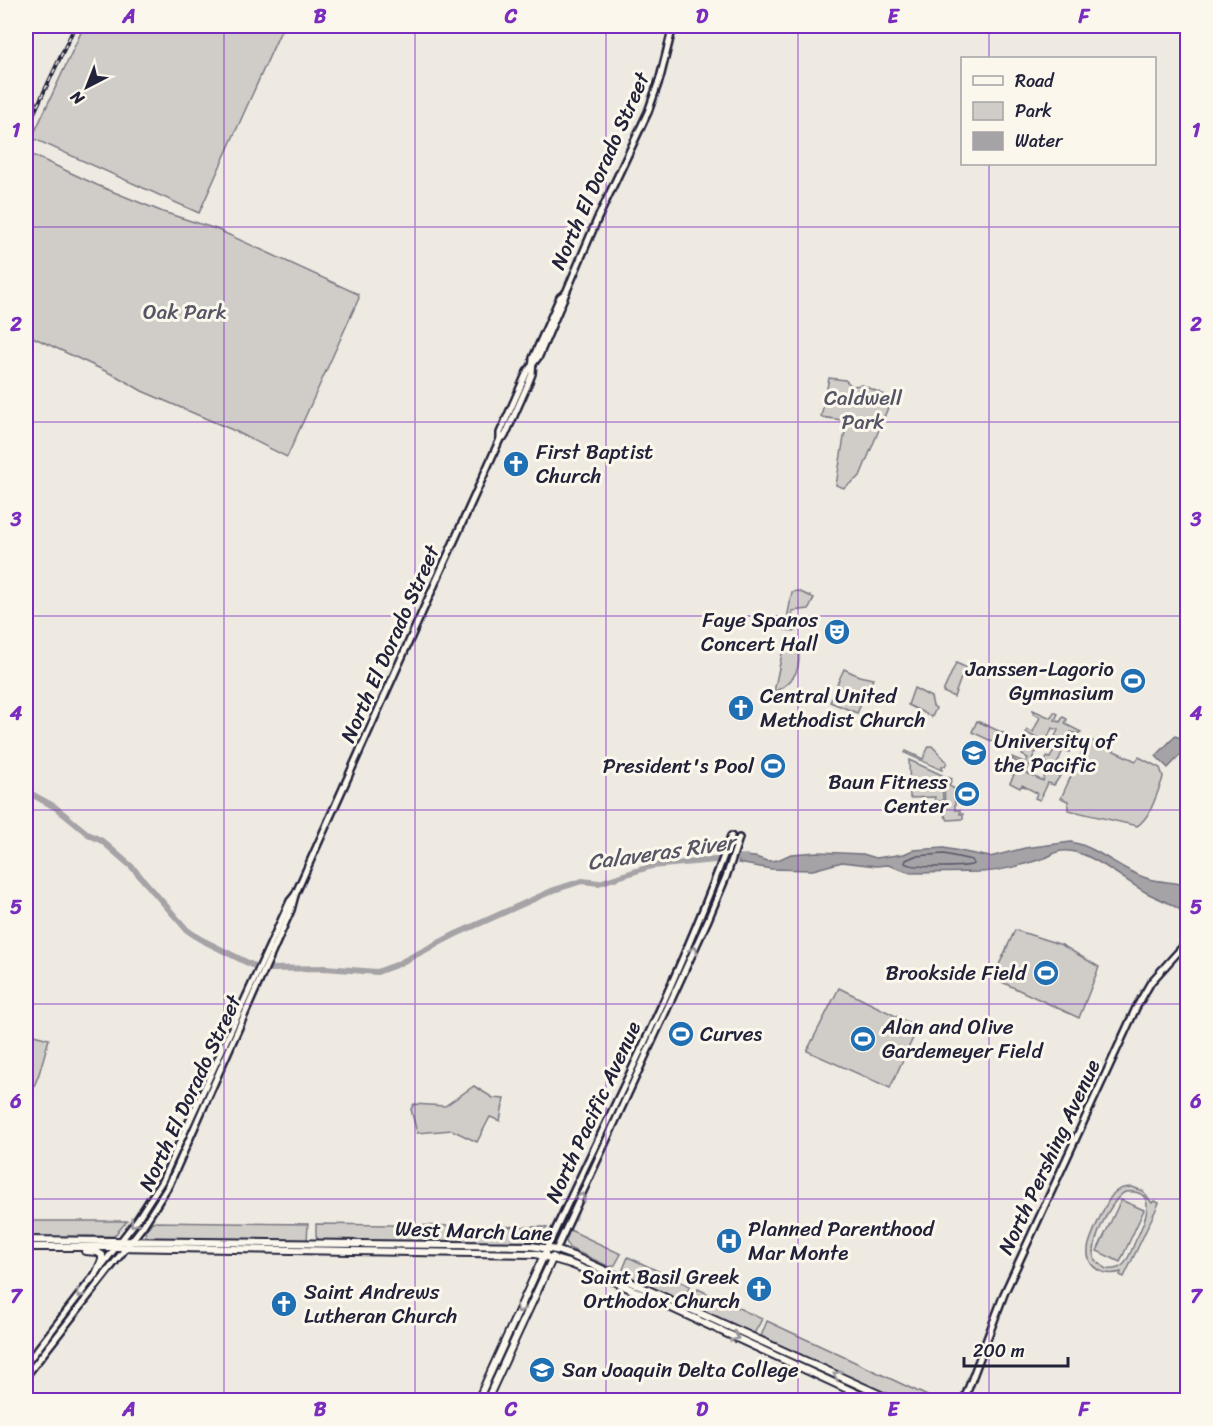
<svg xmlns="http://www.w3.org/2000/svg" width="1213" height="1426" viewBox="0 0 1213 1426" font-family="Sriracha,sans-serif">
<rect width="100%" height="100%" fill="#eeeae2"/>
<filter id="ink" filterUnits="userSpaceOnUse"><feTurbulence type="fractalNoise" baseFrequency=".0167" numOctaves="2"/><feDisplacementMap in="SourceGraphic" scale="12" xChannelSelector="R" yChannelSelector="G"/><feConvolveMatrix kernelMatrix="1 2 1 2 8 2 1 2 1" color-interpolation-filters="sRGB"/></filter>
<g filter="url(#ink)">
<!-- green -->
<g fill="#d0cdc9" stroke="#797882" stroke-width="1.5" fill-rule="evenodd">
<path d="M 84,26 L 283,26 L 199,213 L 32,138 Z"/>
<path d="M 26,152 L 99,186 L 163,212 L 216,229 L 358,294 L 359,298 L 287,457 L 235,431 L 142,391 L 118,377 L 26,334 Z"/>
<path d="M 829,378 L 845,380 L 852,386 L 862,385 L 892,398 L 860,476 L 844,488 L 836,485 L 846,425 L 842,420 L 821,417 Z"/>
<path d="M 798,591 L 814,598 L 809,609 L 792,611 L 796,631 L 785,630 L 792,592 Z"/>
<path d="M 785,639 L 798,644 C 802,667 796,682 774,692 Z"/>
<path d="M 956,663 L 965,667 L 954,697 L 943,692 Z"/>
<path d="M 844,669 L 859,676 L 873,679 L 857,713 L 830,702 L 834,694 L 842,691 L 842,688 L 837,684 Z"/>
<path d="M 914,688 L 931,697 L 933,706 L 936,708 L 932,717 L 908,705 Z"/>
<path d="M 1033,710 L 1051,718 L 1054,712 L 1058,714 L 1055,720 L 1060,722 L 1063,717 L 1067,719 L 1065,724 L 1081,732 L 1077,734 L 1071,732 L 1065,746 L 1070,749 L 1069,752 L 1063,750 L 1057,764 L 1062,766 L 1063,771 L 1045,762 L 1047,757 L 1050,758 L 1055,747 L 1051,745 L 1058,730 L 1052,728 L 1046,742 L 1026,733 L 1027,730 L 1033,732 L 1040,717 L 1034,714 Z"/>
<path d="M 977,721 L 1010,736 L 1004,747 L 972,732 Z"/>
<path d="M 1088,739 L 1136,761 L 1139,757 L 1160,768 L 1163,776 L 1162,781 C 1156,795 1151,817 1137,826 L 1068,810 L 1068,801 L 1061,798 Z"/>
<path d="M 1022,741 L 1037,748 L 1026,773 L 1043,781 L 1046,770 L 1060,776 L 1054,785 L 1048,783 L 1040,800 L 1035,798 L 1037,793 L 1022,785 L 1020,788 L 1010,783 L 1014,775 L 1008,772 L 1010,769 L 1022,774 L 1025,766 L 1013,760 L 1012,757 L 1026,763 L 1028,758 L 1022,755 L 1026,746 L 1021,743 Z"/>
<path d="M 929,746 L 932,746 L 947,762 L 945,766 L 942,766 L 942,770 L 905,753 L 906,751 L 923,759 Z"/>
<path d="M 909,760 L 942,775 L 943,801 L 935,801 L 935,797 L 910,798 Z"/>
<path d="M 944,776 L 952,779 L 949,786 L 955,789 L 955,810 L 960,810 L 960,814 L 963,814 L 963,819 L 948,820 L 945,816 Z"/>
<path d="M 1015,930 L 1062,945 L 1099,967 L 1079,1018 L 993,978 Z"/>
<path d="M 839,988 L 918,1027 L 890,1088 L 807,1051 Z"/>
<path d="M 26,1033 L 49,1039 L 39,1074 L 26,1106 Z"/>
<path d="M 474,1086 L 493,1098 L 504,1099 L 500,1121 L 490,1117 L 477,1142 L 452,1130 L 417,1133 L 411,1109 L 414,1104 L 445,1106 Z"/>
<path d="M 1132,1187 L 1143,1191 L 1152,1203 L 1154,1201 L 1159,1203 L 1124,1277 L 1120,1275 L 1121,1272 C 1104,1277 1086,1268 1088,1249 C 1089,1239 1107,1200 1114,1193 C 1119,1188 1125,1187 1132,1187 ZM 1125,1192 C 1162,1188 1143,1226 1135,1242 C 1132,1249 1129,1258 1124,1264 C 1119,1269 1113,1270 1106,1269 L 1095,1260 C 1089,1245 1111,1199 1125,1192 Z"/>
<path d="M 1121,1200 L 1144,1210 L 1120,1262 L 1097,1251 Z"/>
<path d="M 26,1221 L 127,1221 L 114,1236 L 26,1237 Z"/>
<path d="M 152,1222 L 308,1224 L 307,1241 L 149,1238 L 146,1236 L 145,1232 Z"/>
<path d="M 316,1224 L 545,1227 L 547,1228 L 529,1243 L 319,1241 L 316,1236 Z"/>
<path d="M 570,1230 L 621,1254 L 615,1265 L 610,1267 L 569,1248 L 566,1241 Z"/>
<path d="M 628,1257 L 690,1286 L 684,1298 L 679,1300 L 624,1274 L 623,1269 Z"/>
<path d="M 698,1289 L 762,1319 L 755,1332 L 753,1333 L 695,1307 L 692,1302 Z"/>
<path d="M 767,1321 L 936,1400 L 899,1400 L 761,1336 Z"/>
</g>
<!-- water -->
<g fill="#a6a3a7" stroke="#716f7c" stroke-width="1.5">
<path d="M 1175,736 L 1187,740 L 1187,748 L 1168,768 L 1156,756 Z"/>
<path d="M 1071,842 C 1098,847 1120,870 1146,878 C 1160,883 1175,881 1187,886 L 1187,915 C 1176,905 1161,900 1147,893 C 1124,881 1088,848 1062,851 C 1056,851 1051,856 1045,858 C 1025,864 1003,871 982,872 L 911,873 L 888,865 L 876,866 L 842,862 L 813,870 L 771,869 L 738,863 L 741,856 L 755,857 L 768,861 L 778,860 L 791,854 L 818,852 L 863,854 L 876,858 L 904,854 L 913,850 L 944,848 L 990,857 L 1025,848 Z"/>
</g>
<g fill="none" stroke-linecap="round" stroke-linejoin="round">
<!-- shore -->
<path stroke="#575666" stroke-width="1.5" d="M 944,854 L 972,860 L 974,864 C 966,868 911,868 905,863 L 906,860 L 915,856 Z"/>
<!-- river -->
<path stroke="#a6a3a7" stroke-width="6" d="M 26,791 L 55,807 L 88,834 L 102,841 L 132,867 L 187,930 L 200,939 L 252,965 L 269,969 L 325,968 L 377,972 L 396,965 L 456,934 L 554,890 L 582,881 L 599,883 L 652,866 L 746,857"/>
<!-- secondary casing -->
<g stroke="#22223b" stroke-width="10">
<g id="secondary">
<path d="M 500,439 L 505,436 L 528,384 L 532,374 L 533,358 L 560,297 L 564,294"/>
<path d="M 547,1248 C 610,1111 681,978 731,836"/>
<path d="M 556,1250 L 707,922 L 726,877 L 739,838"/>
<path d="M 26,1364 L 137,1220 L 162,1181 L 290,901 L 295,895 L 500,439 L 500,433 L 527,372 L 539,356 L 597,220 L 648,112 L 660,78 L 673,26"/>
<path d="M 26,1376 L 143,1226 L 169,1185 L 291,910 L 295,895"/>
<path d="M 964,1400 L 1004,1294 L 1136,1008 L 1151,982 L 1188,941"/>
</g>
</g>
<!-- primary casing -->
<g stroke="#22223b" stroke-width="10">
<g id="primary">
<path d="M 26,1240 L 531,1246 L 556,1250 L 573,1256 L 892,1400"/>
<path d="M 26,1247 L 115,1247 L 536,1254 L 571,1264 L 613,1281 L 871,1400"/>
<path d="M 85,1251 L 97,1252 L 102,1255 L 102,1260 L 96,1274"/>
<path d="M 478,1400 L 545,1253"/>
<path d="M 487,1400 L 553,1257"/>
</g>
</g>
<!-- secondary -->
<use href="#secondary" stroke="#fbf7ec" stroke-width="5"/>
<!-- primary -->
<use href="#primary" stroke="#fbf7ec" stroke-width="6"/>
<!-- rail casing -->
<g stroke="#22223b" stroke-width="4">
<path id="rail" d="M 26,130 L 75,26"/>
</g>
<!-- rail -->
<use href="#rail" stroke="#fbf7ec" stroke-width="1.5" stroke-dasharray="4.5" stroke-linecap="butt"/>
</g>
<!-- one-way arrows -->
<defs><path id="oneway-chevron" d="M-2-3.5L2.5 0L-2 3.5" fill="none" stroke-width="1.6" stroke-linecap="round" stroke-linejoin="round" transform="scale(1.5)"/></defs>
<g stroke="#99979c">
<use href="#oneway-chevron" transform="translate(694 950) rotate(-65)"/>
<use href="#oneway-chevron" transform="translate(581 1197) rotate(-65)"/>
<use href="#oneway-chevron" transform="translate(134 1223) rotate(128)"/>
<use href="#oneway-chevron" transform="translate(80 1294) rotate(128)"/>
<use href="#oneway-chevron" transform="translate(520 1309) rotate(114)"/>
<use href="#oneway-chevron" transform="translate(735 1337) rotate(25)"/>
<use href="#oneway-chevron" transform="translate(837 1375) rotate(-155)"/>
</g>
</g>
<!-- grid -->
<path fill="none" stroke="#7b2cbf" stroke-width="1.5" stroke-opacity="0.55" d="M 224,26 L 224,1400M 415,26 L 415,1400M 606,26 L 606,1400M 798,26 L 798,1400M 989,26 L 989,58M 989,164 L 989,1400M 26,227 L 1188,227M 26,422 L 1188,422M 26,616 L 1188,616M 26,810 L 1188,810M 26,1004 L 1188,1004M 26,1199 L 1188,1199"/>
<!-- icons -->
<defs>
<g id="church-disc" transform="scale(1.35)"><circle r="9.5" fill="#1f6fb2" stroke="#fbf7ec"/><path d="M-1.2-6h2.4v3.5h3.3v2.4h-3.3V6h-2.4V-.1h-3.3v-2.4h3.3Z" fill="#fff"/></g>
<g id="theatre-disc" transform="scale(1.35)"><circle r="9.5" fill="#1f6fb2" stroke="#fbf7ec"/><path d="M-5-5.5Q0-4 5-5.5V0Q5 5 0 6Q-5 5-5 0ZM-3.3-2.5H-1v1.5H-3.3ZM1-2.5H3.3v1.5H1ZM-2.8 1Q0 5.5 2.8 1Z" fill="#fff"/></g>
<g id="stadium-disc" transform="scale(1.35)"><circle r="9.5" fill="#1f6fb2" stroke="#fbf7ec"/><path d="M0-5a6.5 5 0 1 0 0 10a6.5 5 0 1 0 0-10ZM-3.5-1.8h7v3.6h-7Z" fill="#fff"/></g>
<g id="university-disc" transform="scale(1.35)"><circle r="9.5" fill="#1f6fb2" stroke="#fbf7ec"/><path d="M0-5L7-2L0 1L-7-2ZM-4 1L0 2.5L4 1V4Q0 6-4 4Z" fill="#fff"/></g>
<g id="hospital-disc" transform="scale(1.35)"><circle r="9.5" fill="#1f6fb2" stroke="#fbf7ec"/><path d="M-5-5h3v3.5h4V-5h3V5h-3V1.5h-4V5h-3Z" fill="#fff"/></g>
</defs>
<g fill-rule="evenodd">
<use href="#church-disc" x="516" y="464"/>
<use href="#theatre-disc" x="837" y="632"/>
<use href="#stadium-disc" x="1133" y="681"/>
<use href="#church-disc" x="741" y="708"/>
<use href="#university-disc" x="974" y="753"/>
<use href="#stadium-disc" x="773" y="766"/>
<use href="#stadium-disc" x="967" y="794"/>
<use href="#stadium-disc" x="1046" y="973"/>
<use href="#stadium-disc" x="681" y="1034"/>
<use href="#stadium-disc" x="863" y="1039"/>
<use href="#hospital-disc" x="729" y="1241"/>
<use href="#church-disc" x="759" y="1289"/>
<use href="#church-disc" x="284" y="1304"/>
<use href="#university-disc" x="542" y="1370"/>
</g>
<g text-anchor="middle" dominant-baseline="central" stroke-width="6" stroke-linejoin="round" paint-order="stroke">
<!-- street labels -->
<g font-size="21" fill="#22223b" stroke="#fbf7ec">
<text transform="translate(600 171) rotate(-66)">North El Dorado Street</text>
<text transform="translate(390 644) rotate(-66)">North El Dorado Street</text>
<text transform="translate(190 1093) rotate(-65)">North El Dorado Street</text>
<text transform="translate(593 1112) rotate(-65)">North Pacific Avenue</text>
<text transform="translate(1049 1157) rotate(-65)">North Pershing Avenue</text>
<text transform="translate(474 1231) rotate(2)">West March Lane</text>
</g>
<!-- park labels -->
<g font-size="21" fill="#565566" stroke="#fbf7ec">
<text x="185" y="312">Oak Park</text>
<text x="863" y="398">Caldwell<tspan x="863" dy="24">Park</tspan></text>
</g>
<!-- poi labels -->
<g font-size="21" fill="#22223b" stroke="#fbf7ec" text-anchor="start">
<text x="536" y="452">First Baptist<tspan x="536" dy="24">Church</tspan></text>
<text x="818" y="620" text-anchor="end">Faye Spanos<tspan x="818" dy="24">Concert Hall</tspan></text>
<text x="1114" y="669" text-anchor="end">Janssen-Lagorio<tspan x="1114" dy="24">Gymnasium</tspan></text>
<text x="760" y="696">Central United<tspan x="760" dy="24">Methodist Church</tspan></text>
<text x="994" y="741">University of<tspan x="994" dy="24">the Pacific</tspan></text>
<text x="754" y="766" text-anchor="end">President's Pool</text>
<text x="948" y="782" text-anchor="end">Baun Fitness<tspan x="948" dy="24">Center</tspan></text>
<text x="1026" y="973" text-anchor="end">Brookside Field</text>
<text x="882" y="1027">Alan and Olive<tspan x="882" dy="24">Gardemeyer Field</tspan></text>
<text x="700" y="1034">Curves</text>
<text x="748" y="1229">Planned Parenthood<tspan x="748" dy="24">Mar Monte</tspan></text>
<text x="740" y="1277" text-anchor="end">Saint Basil Greek<tspan x="740" dy="24">Orthodox Church</tspan></text>
<text x="304" y="1292">Saint Andrews<tspan x="304" dy="24">Lutheran Church</tspan></text>
<text x="562" y="1370">San Joaquin Delta College</text>
</g>
<!-- water labels -->
<g font-size="22" font-style="italic" fill="#575666" stroke="#fbf7ec">
<text transform="translate(661 852) rotate(-8)">Calaveras River</text>
</g>
</g>
<!-- margin -->
<rect width="1213" height="1426" fill="none" stroke="#fbf7ec" stroke-width="66"/>
<!-- legend -->
<rect x="961" y="57" width="195" height="108" fill="#fbf7ec" stroke="#a4a2a5" stroke-width="1.5"/>
<rect x="973" y="76" width="30" height="9" fill="#fbf7ec" stroke="#a4a2a5" stroke-width="1.5"/>
<text x="1015" y="87" font-size="18" fill="#22223b">Road</text>
<rect x="973" y="102" width="30" height="18" fill="#d0cdc9" stroke="#a4a2a5" stroke-width="1.5"/>
<text x="1015" y="117" font-size="18" fill="#22223b">Park</text>
<rect x="973" y="132" width="30" height="18" fill="#a6a3a7" stroke="#a4a2a5" stroke-width="1.5"/>
<text x="1015" y="147" font-size="18" fill="#22223b">Water</text>
<!-- north arrow -->
<g transform="translate(87 87) rotate(222)" stroke="#fbf7ec" stroke-width="4.5" paint-order="stroke">
<path d="M0-4.5L10 22L0 15L-10 22Z" fill="#22223b"/>
<text y="-9" font-size="16" font-weight="bold" text-anchor="middle" fill="#22223b">N</text>
</g>
<!-- scale -->
<path d="M964 1357v9h104v-9" fill="none" stroke="#22223b" stroke-width="3"/>
<text x="973" y="1357" font-size="18" fill="#22223b" stroke="#fbf7ec" stroke-width="4.5" paint-order="stroke">200 m</text>
<rect x="33" y="33" width="1147" height="1360" fill="none" stroke="#7b2cbf" stroke-width="2"/>
<g font-size="20" text-anchor="middle" font-weight="bold" fill="#7b2cbf">
<text x="129" y="23">A</text>
<text x="320" y="23">B</text>
<text x="511" y="23">C</text>
<text x="702" y="23">D</text>
<text x="893" y="23">E</text>
<text x="1084" y="23">F</text>
<text x="16" y="137">1</text>
<text x="1196" y="137">1</text>
<text x="16" y="331">2</text>
<text x="1196" y="331">2</text>
<text x="16" y="526">3</text>
<text x="1196" y="526">3</text>
<text x="16" y="720">4</text>
<text x="1196" y="720">4</text>
<text x="16" y="914">5</text>
<text x="1196" y="914">5</text>
<text x="16" y="1108">6</text>
<text x="1196" y="1108">6</text>
<text x="16" y="1303">7</text>
<text x="1196" y="1303">7</text>
<text x="129" y="1416">A</text>
<text x="320" y="1416">B</text>
<text x="511" y="1416">C</text>
<text x="702" y="1416">D</text>
<text x="893" y="1416">E</text>
<text x="1084" y="1416">F</text>
</g>
</svg>
